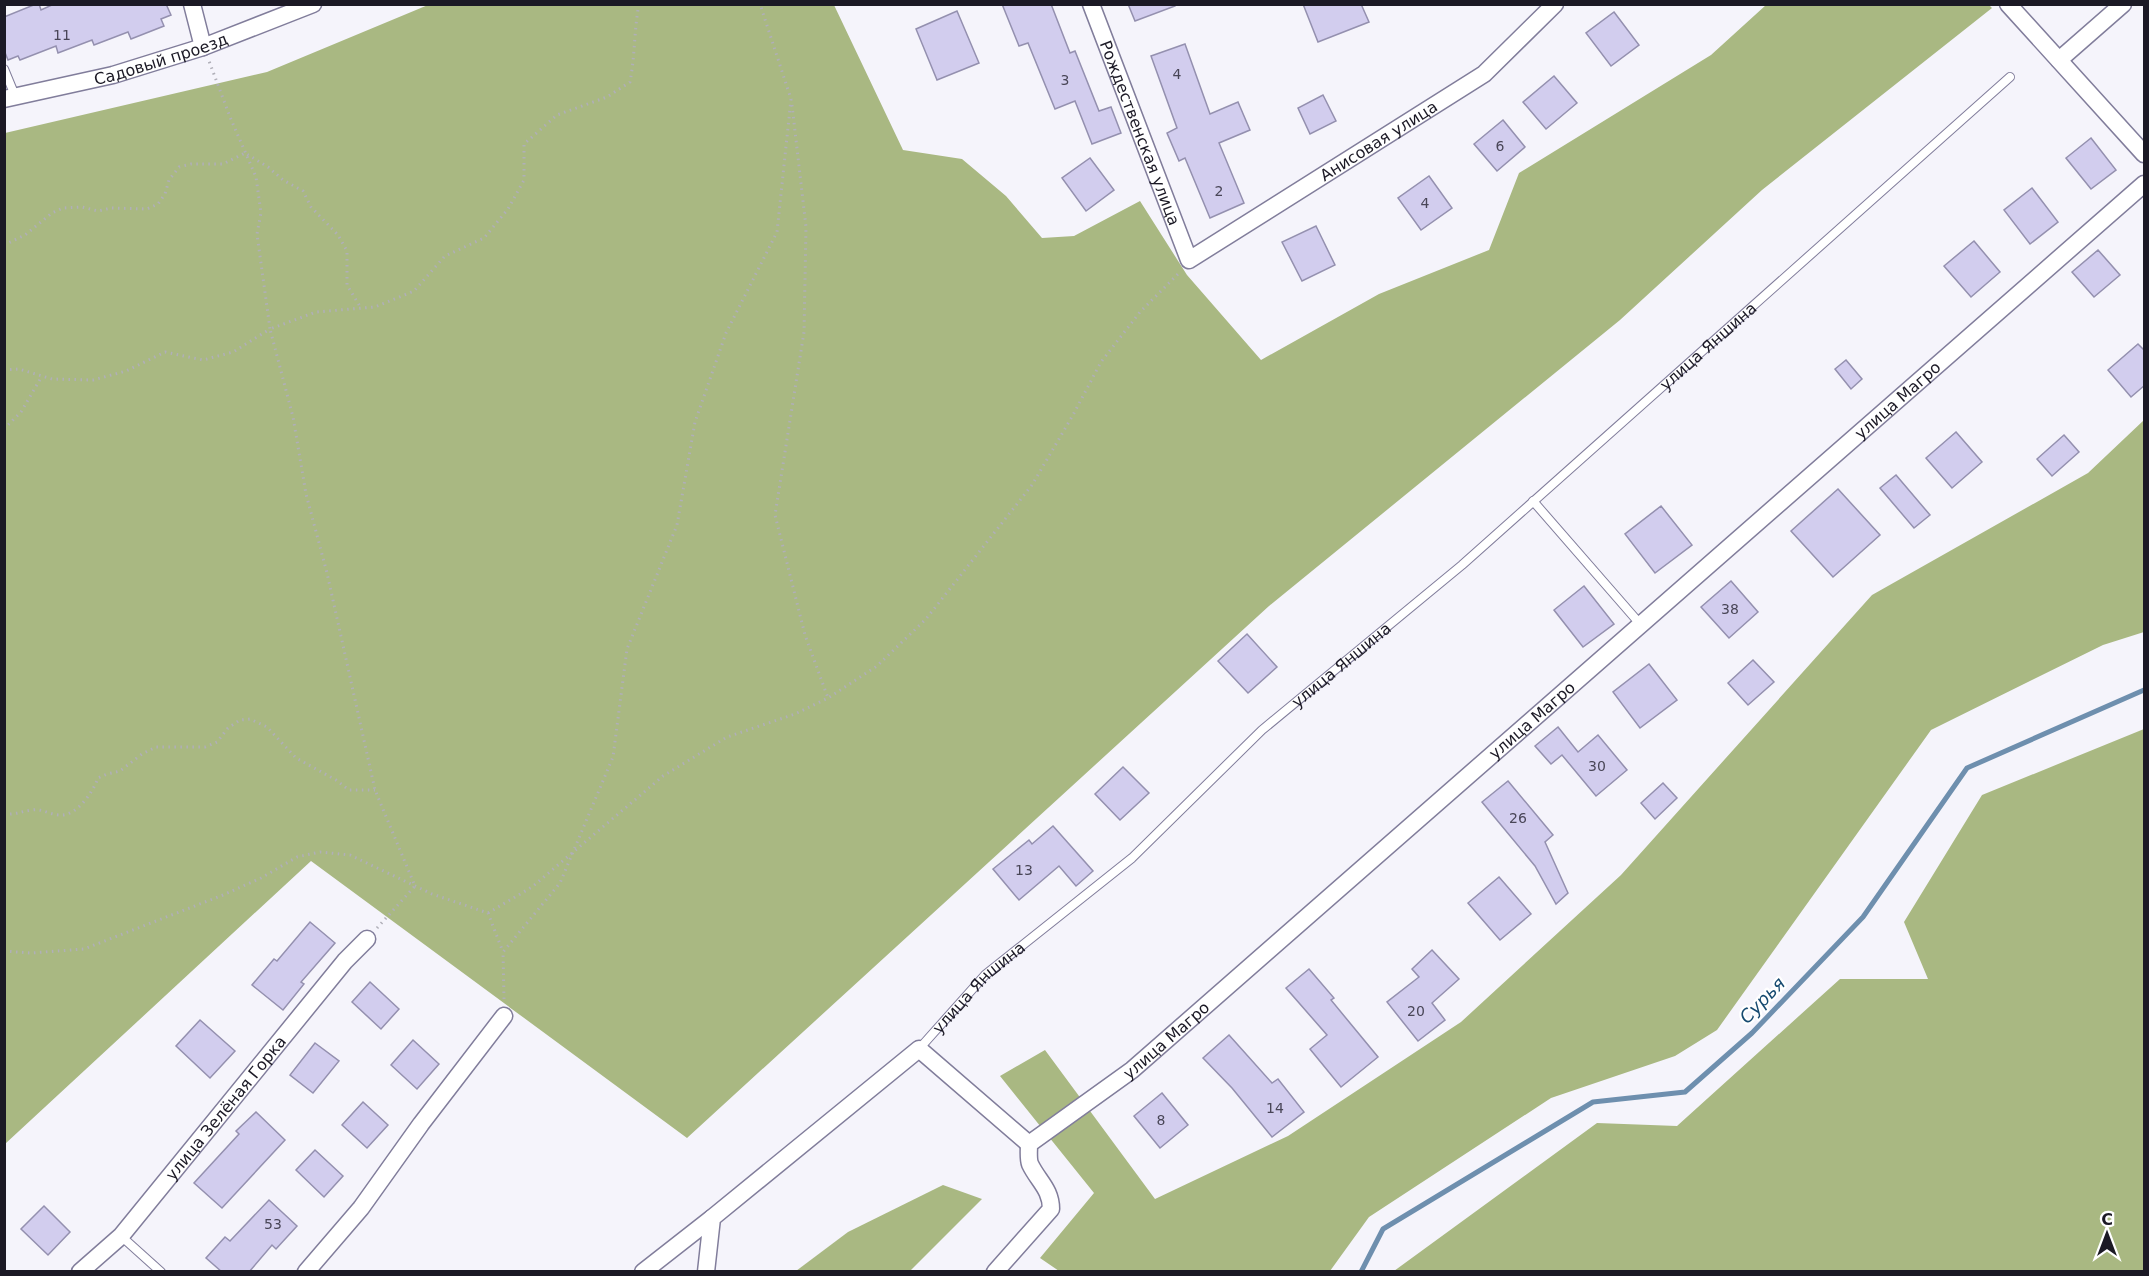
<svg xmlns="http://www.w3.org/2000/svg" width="2149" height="1276" viewBox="0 0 2149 1276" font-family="'DejaVu Sans',sans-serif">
<rect width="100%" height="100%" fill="#f5f4fb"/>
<!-- forest -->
<g fill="#a9b882">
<path d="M 1989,5 L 1992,8 L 1762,190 L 1620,320 L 1269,606 L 687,1138 L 311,861 L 5,1144 L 5,133 L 267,72 L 428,5 L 834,5 L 903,150 L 962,159 L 1006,196 L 1042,238 L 1074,236 L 1140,201 L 1187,275 L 1261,360 L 1379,294 L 1489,250 L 1519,173 L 1711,55 L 1766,5 Z"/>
<path d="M 2144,420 L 2144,632 L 2103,645 L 1931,730 L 1717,1030 L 1675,1056 L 1551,1098 L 1369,1217 L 1330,1271 L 1059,1271 L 1040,1258 L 1094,1193 L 1000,1076 L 1045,1050 L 1155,1199 L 1288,1136 L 1461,1022 L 1621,875 L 1872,595 L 2088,473 Z"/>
<path d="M 2144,729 L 2144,1271 L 1394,1271 L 1597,1123 L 1677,1126 L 1840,979 L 1928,979 L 1904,922 L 1982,795 Z"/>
<path d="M 943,1185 L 982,1199 L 910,1271 L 796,1271 L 848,1232 Z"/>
</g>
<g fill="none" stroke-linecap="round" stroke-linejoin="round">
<!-- stream -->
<path stroke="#6e8fae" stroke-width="5" d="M 1361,1272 L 1383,1229 L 1593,1102 L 1685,1092 L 1752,1033 L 1863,917 L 1967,768 L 2144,690"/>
</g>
<!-- building -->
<g fill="#d2cdee" stroke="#9490af" stroke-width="1.5">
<path d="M 36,4 L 39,4 L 41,10 L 54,4 L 166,4 L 171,15 L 161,19 L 164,26 L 131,39 L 128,32 L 94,45 L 92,40 L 58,53 L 56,46 L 20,60 L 18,56 L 8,60 L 4,50 L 4,17 Z"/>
<path d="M 1002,4 L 1051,4 L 1070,53 L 1075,51 L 1099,111 L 1111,107 L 1121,133 L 1092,144 L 1075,101 L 1055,109 L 1028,43 L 1019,46 Z"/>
<path d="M 1128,4 L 1175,4 L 1175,6 L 1135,21 Z"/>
<path d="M 1303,4 L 1361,4 L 1369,22 L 1318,42 Z"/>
<path d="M 957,11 L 979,63 L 937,80 L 916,29 Z"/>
<path d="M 1614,12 L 1639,45 L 1611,66 L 1586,33 Z"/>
<path d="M 1185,44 L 1210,114 L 1238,102 L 1250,130 L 1219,143 L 1244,203 L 1210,218 L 1185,158 L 1179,161 L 1167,133 L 1177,128 L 1151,56 Z"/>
<path d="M 1554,76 L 1577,103 L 1546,129 L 1523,102 Z"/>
<path d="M 1323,95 L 1336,121 L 1310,134 L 1298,108 Z"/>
<path d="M 1503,120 L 1525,147 L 1497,171 L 1474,144 Z"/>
<path d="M 2091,138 L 2116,170 L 2091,189 L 2066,158 Z"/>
<path d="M 1090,158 L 1114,190 L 1086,211 L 1062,178 Z"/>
<path d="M 1429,176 L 1452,208 L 1421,230 L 1398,198 Z"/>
<path d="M 2032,188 L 2058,222 L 2030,244 L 2004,210 Z"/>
<path d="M 1316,226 L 1335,265 L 1302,281 L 1282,242 Z"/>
<path d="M 1974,241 L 2000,272 L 1971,297 L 1944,266 Z"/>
<path d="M 2098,250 L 2120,275 L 2094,297 L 2072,272 Z"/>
<path d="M 2138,344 L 2145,351 L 2145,385 L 2131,397 L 2108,370 Z"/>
<path d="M 1846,360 L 1862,379 L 1851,389 L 1835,369 Z"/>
<path d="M 1956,432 L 1982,462 L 1952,488 L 1926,458 Z"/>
<path d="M 2064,435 L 2079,452 L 2052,476 L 2037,459 Z"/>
<path d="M 1896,475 L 1930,515 L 1914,528 L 1880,488 Z"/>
<path d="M 1838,489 L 1880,535 L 1833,577 L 1791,531 Z"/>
<path d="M 1661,506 L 1692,545 L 1655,573 L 1625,534 Z"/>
<path d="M 1731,581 L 1758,612 L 1729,638 L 1701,607 Z"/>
<path d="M 1584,586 L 1614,624 L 1583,647 L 1554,610 Z"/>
<path d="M 1247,634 L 1277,667 L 1248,693 L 1218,661 Z"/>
<path d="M 1753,660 L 1774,682 L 1748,705 L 1728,683 Z"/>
<path d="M 1649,664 L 1677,700 L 1640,728 L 1613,692 Z"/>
<path d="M 1558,727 L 1578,752 L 1598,735 L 1627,770 L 1596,796 L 1562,755 L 1551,764 L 1535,746 Z"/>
<path d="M 1123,767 L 1149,793 L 1120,820 L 1095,794 Z"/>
<path d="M 1508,781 L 1553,835 L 1545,842 L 1568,893 L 1556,904 L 1535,866 L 1482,802 Z"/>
<path d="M 1663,783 L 1677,798 L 1655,819 L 1641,803 Z"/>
<path d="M 1053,826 L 1093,871 L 1076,886 L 1059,866 L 1019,900 L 993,869 L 1029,840 L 1032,844 Z"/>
<path d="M 1499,877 L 1531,914 L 1500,940 L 1468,903 Z"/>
<path d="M 310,922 L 335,943 L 301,982 L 304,984 L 283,1010 L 252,985 L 274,959 L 277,961 Z"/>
<path d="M 1432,950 L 1459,979 L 1432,1003 L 1445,1020 L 1418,1041 L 1387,1002 L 1419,977 L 1412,969 Z"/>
<path d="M 1309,969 L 1334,998 L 1331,1000 L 1378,1057 L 1341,1087 L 1310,1049 L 1327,1035 L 1286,988 Z"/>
<path d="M 370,982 L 399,1009 L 381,1029 L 352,1002 Z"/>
<path d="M 200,1020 L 235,1051 L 210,1078 L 176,1046 Z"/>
<path d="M 1229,1035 L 1272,1083 L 1278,1079 L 1304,1112 L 1272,1137 L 1232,1088 L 1203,1058 Z"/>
<path d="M 413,1040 L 439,1064 L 417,1089 L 391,1065 Z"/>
<path d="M 315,1043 L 339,1061 L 313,1093 L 290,1075 Z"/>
<path d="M 1162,1093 L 1188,1125 L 1160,1148 L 1134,1116 Z"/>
<path d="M 363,1102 L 388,1125 L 367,1148 L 342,1125 Z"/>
<path d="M 256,1112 L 285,1140 L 222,1208 L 194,1183 L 239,1134 L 236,1131 Z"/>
<path d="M 315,1150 L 343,1176 L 324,1197 L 296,1170 Z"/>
<path d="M 269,1200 L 297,1226 L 276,1249 L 272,1245 L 249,1272 L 222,1272 L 206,1258 L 225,1237 L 230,1241 Z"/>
<path d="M 44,1206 L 70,1232 L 48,1255 L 21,1229 Z"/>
</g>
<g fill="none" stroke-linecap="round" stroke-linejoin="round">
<!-- lane casing -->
<g stroke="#817d9b" stroke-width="10">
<g id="lane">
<path d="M 4,69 L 16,98"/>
<path d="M 1533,501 L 1641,625"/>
<path id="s1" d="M 919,1049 L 985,975 L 1132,858 L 1262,730 L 1462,565 L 2010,77"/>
<path d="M 121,1236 L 161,1272"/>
</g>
</g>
<!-- street casing -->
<g stroke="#817d9b" stroke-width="19">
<g id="street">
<path d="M 192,4 L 203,47"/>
<path id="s2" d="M 1091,4 L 1189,260 L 1484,74 L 1555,4"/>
<path d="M 2008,4 L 2144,154"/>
<path d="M 2059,60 L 2123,4"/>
<path id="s3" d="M 4,99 L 113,75 L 203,47 L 313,4"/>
<path id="s4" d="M 80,1272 L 121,1236 L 345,961 L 367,939"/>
<path d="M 306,1272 L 361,1208 L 421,1124 L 504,1016"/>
<path d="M 643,1272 L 712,1218"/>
<path d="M 706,1272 L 712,1218 L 919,1049 L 1029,1144"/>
<path id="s5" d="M 995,1272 L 1051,1209 C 1051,1189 1038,1181 1030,1164 C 1028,1159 1029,1150 1029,1144 L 1132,1070 L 2144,184"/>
</g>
</g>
<!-- path -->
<g stroke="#b0afb8" stroke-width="3" stroke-dasharray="1.5 4.5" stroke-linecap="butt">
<path d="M 792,105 L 806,227 L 804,332 L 775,515 L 805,635 L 828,698"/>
<path d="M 4,245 L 25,235 L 52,213 L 63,208 L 82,207 L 98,211 L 111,208 L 147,209 L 158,204 L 165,194 L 169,180 L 179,167 L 191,164 L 223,164 L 245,153 L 268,167 L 283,180 L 303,191 L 311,207 L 338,235 L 347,251 L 347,285 L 361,308"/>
<path d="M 4,370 L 19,369 L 52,379 L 93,380 L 126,371 L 165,352 L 203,360 L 233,352 L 270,329 L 257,234 L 261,213 L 256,177 L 230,117 L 209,61"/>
<path d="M 4,429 L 21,412 L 42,376"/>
<path d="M 4,814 C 15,815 22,811 32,810 C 41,808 50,815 60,815 C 77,816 93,792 98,778 L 107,774 L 120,771 L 142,754 L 156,747 L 205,747 L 217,742 L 228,728 L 240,720 L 250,719 L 267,727 L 296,758 L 336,780 L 349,790 L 375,790"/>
<path d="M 488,913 L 532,887 L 663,776 L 727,737 L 795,714 L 828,698 L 877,666 L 926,619 L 1032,485 L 1073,415 L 1101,362 L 1140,312 L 1179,273"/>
<path d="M 377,928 L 415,886 L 375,790 L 327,573 L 306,494 L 293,417 L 270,329 L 316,312 L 375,307 L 414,291 L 445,256 L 484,238 L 508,209 L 524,180 L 524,144 L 557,115 L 607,97 L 630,82 C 635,56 634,30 639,4"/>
<path d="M 4,951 L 31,953 L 84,949 L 223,895 L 261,878 L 297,857 L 320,852 L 350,855 L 432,894 L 488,913 L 503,952"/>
<path d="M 504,999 L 503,952 L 560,883 L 613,757 L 627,649 L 677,525 L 695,422 L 726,333 L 777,232 L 791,99 L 760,4"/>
</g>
<!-- lane -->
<use href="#lane" stroke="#fff" stroke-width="8"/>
<!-- street -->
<use href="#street" stroke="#fff" stroke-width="16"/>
</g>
<g text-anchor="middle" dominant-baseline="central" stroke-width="4.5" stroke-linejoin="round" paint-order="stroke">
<!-- number labels -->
<g font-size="14" fill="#494657">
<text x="62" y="35">11</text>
<text x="1177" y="74">4</text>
<text x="1065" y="80">3</text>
<text x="1500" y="146">6</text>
<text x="1219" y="191">2</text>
<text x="1425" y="203">4</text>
<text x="1730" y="609">38</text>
<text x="1597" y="766">30</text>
<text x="1518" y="818">26</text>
<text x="1024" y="870">13</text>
<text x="1416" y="1011">20</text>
<text x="1275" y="1108">14</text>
<text x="1161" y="1120">8</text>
<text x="273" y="1224">53</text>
</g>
<!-- street labels -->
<g font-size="16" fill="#1b1925" stroke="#fff">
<text stroke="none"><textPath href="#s3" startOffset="162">Садовый проезд</textPath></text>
<text stroke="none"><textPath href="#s2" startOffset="138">Рождественская улица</textPath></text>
<text stroke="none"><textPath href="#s2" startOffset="498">Анисовая улица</textPath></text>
<text stroke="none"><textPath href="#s1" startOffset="1058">улица Яншина</textPath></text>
<text stroke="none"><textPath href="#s5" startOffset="1299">улица Магро</textPath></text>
<text stroke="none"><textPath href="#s1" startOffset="572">улица Яншина</textPath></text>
<text stroke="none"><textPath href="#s5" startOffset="813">улица Магро</textPath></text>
<text stroke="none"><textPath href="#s1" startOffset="86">улица Яншина</textPath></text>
<text stroke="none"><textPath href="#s5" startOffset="327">улица Магро</textPath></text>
<text stroke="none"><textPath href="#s4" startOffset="220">улица Зелёная Горка</textPath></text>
</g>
<!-- water labels -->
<g font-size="18" font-style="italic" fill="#164a70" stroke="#fff">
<text transform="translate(1762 1000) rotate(-46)">Сурья</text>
</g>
</g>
<!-- border -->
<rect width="2149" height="1276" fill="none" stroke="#1b1925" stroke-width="12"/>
<!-- north arrow -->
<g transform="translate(2107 1234)" stroke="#ffffff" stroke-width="4.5" paint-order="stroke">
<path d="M0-4.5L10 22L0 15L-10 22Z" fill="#1b1925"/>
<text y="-9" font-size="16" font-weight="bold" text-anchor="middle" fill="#1b1925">С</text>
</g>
</svg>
